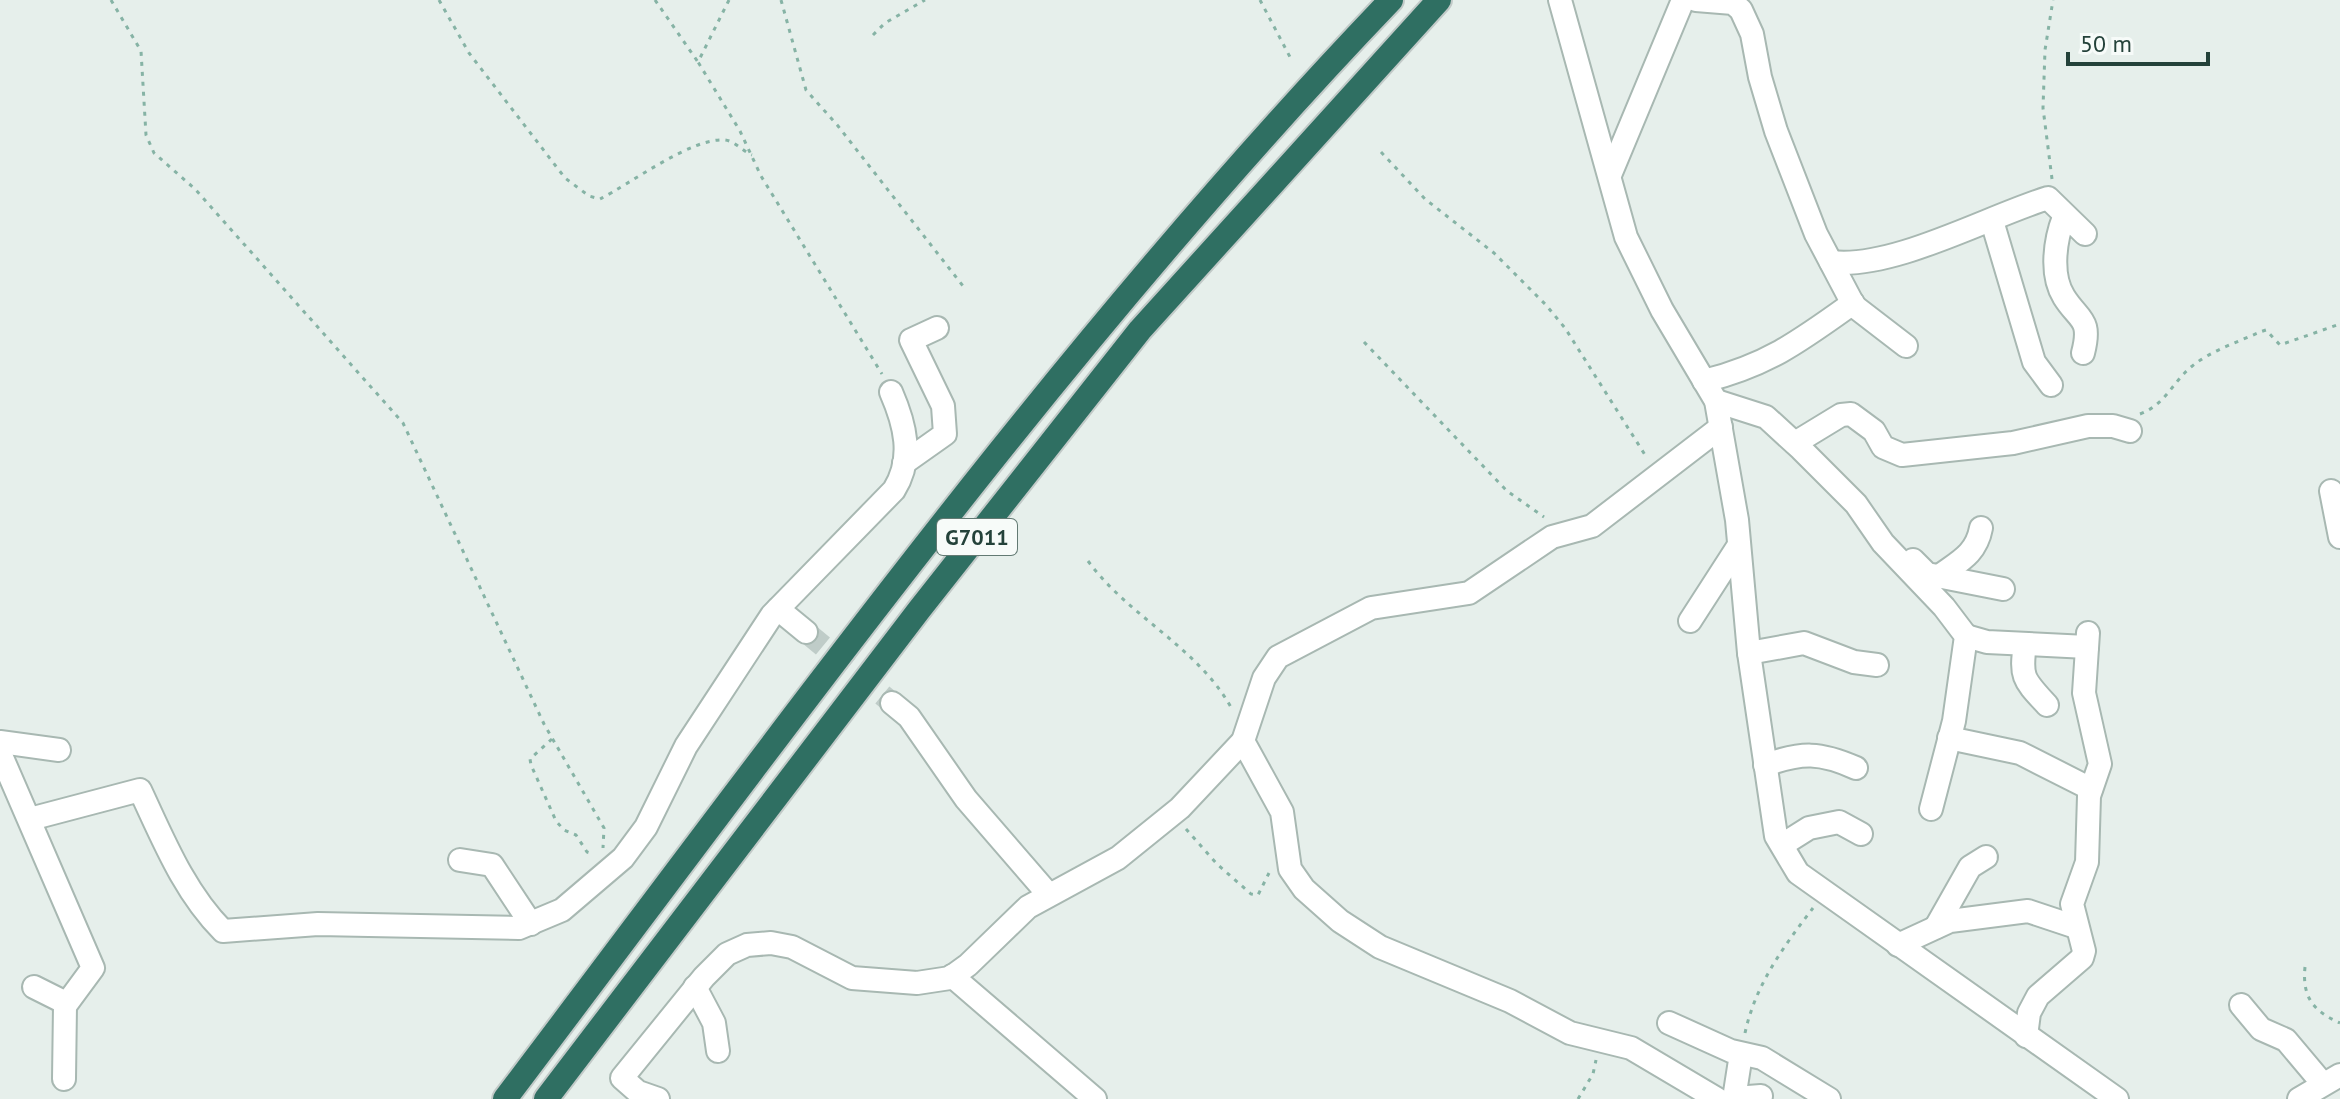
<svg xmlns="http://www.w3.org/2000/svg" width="2340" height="1099" viewBox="0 0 2340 1099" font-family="'PT Sans',sans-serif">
<rect width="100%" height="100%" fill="#e6efeb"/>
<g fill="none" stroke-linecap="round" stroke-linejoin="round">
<!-- minor-tunnel -->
<path stroke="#bfccc8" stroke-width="22" stroke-dasharray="22 11" stroke-linecap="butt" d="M 806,632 L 892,703"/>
<!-- minor casing -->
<g stroke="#a8b8b2" stroke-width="26">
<g id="minor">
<path d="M 1560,0 L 1626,237 L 1662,310 L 1716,401 L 1737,520 L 1749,653 L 1776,836 L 1798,873 L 2117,1099"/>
<path d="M 1696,0 L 1733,3 L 1741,10 L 1752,34 L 1760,77 L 1776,131 L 1816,234 L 1854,306 L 1906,346"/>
<path d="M 1610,175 L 1683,0"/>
<path d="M 2064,217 C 2055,240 2050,275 2064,297 C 2079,321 2092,318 2083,353"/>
<path d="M 1992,221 L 2034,362 L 2051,385"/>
<path d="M 1831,262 C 1892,270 1989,216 2048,198 L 2085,234"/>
<path d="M 1704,381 C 1768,365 1800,341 1853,303"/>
<path d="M 1716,401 L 1766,417 L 1801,449 L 1856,504 L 1883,543 L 1944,607 L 1966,636 L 1954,721 L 1931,809"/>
<path d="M 1795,443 L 1841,415 L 1851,414 L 1874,431 L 1883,447 L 1902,455 L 2013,443 L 2088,426 L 2113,426 L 2130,431"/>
<path d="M 904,463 L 945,434 L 943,406 L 911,340 L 937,328"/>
<path d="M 2331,491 L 2340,537"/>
<path d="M 1913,560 L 1927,574 L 2003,589"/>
<path d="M 1938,577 C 1958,562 1976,555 1981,528"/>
<path d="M 778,609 L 806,632"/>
<path d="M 1690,621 L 1739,545"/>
<path d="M 1966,636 L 1987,642 L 2087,647"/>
<path d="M 2025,644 C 2020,678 2024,680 2047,705"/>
<path d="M 1749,653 L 1804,643 L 1854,662 L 1877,665"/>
<path d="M 892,703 L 909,717 L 966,799 L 1049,895"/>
<path d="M 1949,738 L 2020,753 L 2091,789"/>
<path d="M 1243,741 L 1282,812 L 1290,869 L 1304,889 L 1340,921 L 1380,947 L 1510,1001 L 1570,1033 L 1631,1048 L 1717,1099"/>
<path d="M 0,742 L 59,750"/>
<path d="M 0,753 L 93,968 L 65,1006 L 64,1079"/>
<path d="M 1765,765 C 1802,752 1820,752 1856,768"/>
<path d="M 30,819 L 140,790 C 163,839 184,892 223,931 L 318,924 L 519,928 L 562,910 L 623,858 L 646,827 L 686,746 L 772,615 L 894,490 C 914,458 905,424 891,392"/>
<path d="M 1782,845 L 1809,828 L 1839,822 L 1861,834"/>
<path d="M 460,860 L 492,865 L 531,924"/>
<path d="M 1936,927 L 1970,867 L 1986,857"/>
<path d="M 1898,945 L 1950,921 L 2028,911 L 2076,927"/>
<path d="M 952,976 L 1095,1099"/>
<path d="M 34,987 L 66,1003"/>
<path d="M 695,987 L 714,1023 L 718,1051"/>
<path d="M 2241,1005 L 2261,1029 L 2286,1040 L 2323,1084"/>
<path d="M 1669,1023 L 1731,1051 L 1762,1058 L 1829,1099"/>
<path d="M 2026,1036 L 2029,1013 L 2038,996 L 2082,958 L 2084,951 L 2072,904 L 2087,862 L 2089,796 L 2100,764 L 2084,693 L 2088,633"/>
<path d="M 1735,1098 L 1761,1096"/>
<path d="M 658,1099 L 638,1092 L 622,1078 L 704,977 L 727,954 L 747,945 L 771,943 L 792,947 L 852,978 L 917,983 L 950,978 L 968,965 L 1028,907 L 1118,858 L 1180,808 L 1243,741 L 1264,678 L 1278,657 L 1371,608 L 1469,593 L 1552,537 L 1592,526 L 1721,427"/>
<path d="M 1734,1099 L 1741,1054"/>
<path d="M 2299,1099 L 2340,1075"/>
</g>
</g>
<!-- motorway casing -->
<g stroke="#c2cac8" stroke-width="28">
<g id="motorway">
<path d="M 505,1099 C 789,724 1065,340 1391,0"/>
<path d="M 546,1099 L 919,610 L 1140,330 L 1439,0"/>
</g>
</g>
<!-- path -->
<g stroke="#86b3a5" stroke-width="3" stroke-dasharray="4 6" stroke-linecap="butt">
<path d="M 111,0 L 141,51 L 146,135 L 154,153 L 195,189 L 403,423 L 544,724 L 604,828 L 603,848"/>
<path d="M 439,0 L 469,53 L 565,178 L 589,196 L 600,199 C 630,184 692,137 725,140 C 735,141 742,151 752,155"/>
<path d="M 655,0 L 698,62"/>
<path d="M 729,0 L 698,62 L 740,131 L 761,176 L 882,374"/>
<path d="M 781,0 L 806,90 L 838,126 L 963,286"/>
<path d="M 1260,0 L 1290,57"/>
<path d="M 873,35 L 885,23 L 925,0"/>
<path d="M 1381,152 L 1425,199 L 1494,253 L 1546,305 L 1565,328 L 1647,458"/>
<path d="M 2052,179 L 2043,108 L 2045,50 L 2053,0"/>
<path d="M 1364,342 L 1507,491 L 1544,517"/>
<path d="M 2140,414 C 2165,405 2172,383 2191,367 C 2210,351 2238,342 2260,332 L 2266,330 L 2280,345 L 2340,324"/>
<path d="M 1088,561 C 1129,617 1198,647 1232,709"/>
<path d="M 552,739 L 530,759 L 531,765 L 556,821 L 564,830 L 576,835 L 587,852 L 593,854"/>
<path d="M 1186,829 L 1217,864 L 1251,894 L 1258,895 L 1269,873"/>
<path d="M 2305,967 C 2302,997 2313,1011 2340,1023"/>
<path d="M 1745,1033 C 1755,986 1783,947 1813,908"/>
<path d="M 1578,1099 L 1593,1074 L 1596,1060"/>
</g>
<!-- minor -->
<use href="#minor" stroke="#fff" stroke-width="22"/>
<!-- motorway -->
<use href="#motorway" stroke="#2f6f62" stroke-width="24"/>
</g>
<g text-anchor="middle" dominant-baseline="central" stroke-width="6" stroke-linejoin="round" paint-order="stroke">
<!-- shield labels -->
<rect fill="#f7fbf9" stroke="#637a73" stroke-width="2" x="937" y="519" width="80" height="36" rx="6"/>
<g font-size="22" font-weight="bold" fill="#24423a">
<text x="977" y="537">G7011</text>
</g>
</g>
<!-- scale -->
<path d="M2068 52v12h140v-12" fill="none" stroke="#24423a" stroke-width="4"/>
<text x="2080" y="52" font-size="24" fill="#24423a" stroke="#f7fbf9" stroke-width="6" paint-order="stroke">50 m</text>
</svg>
